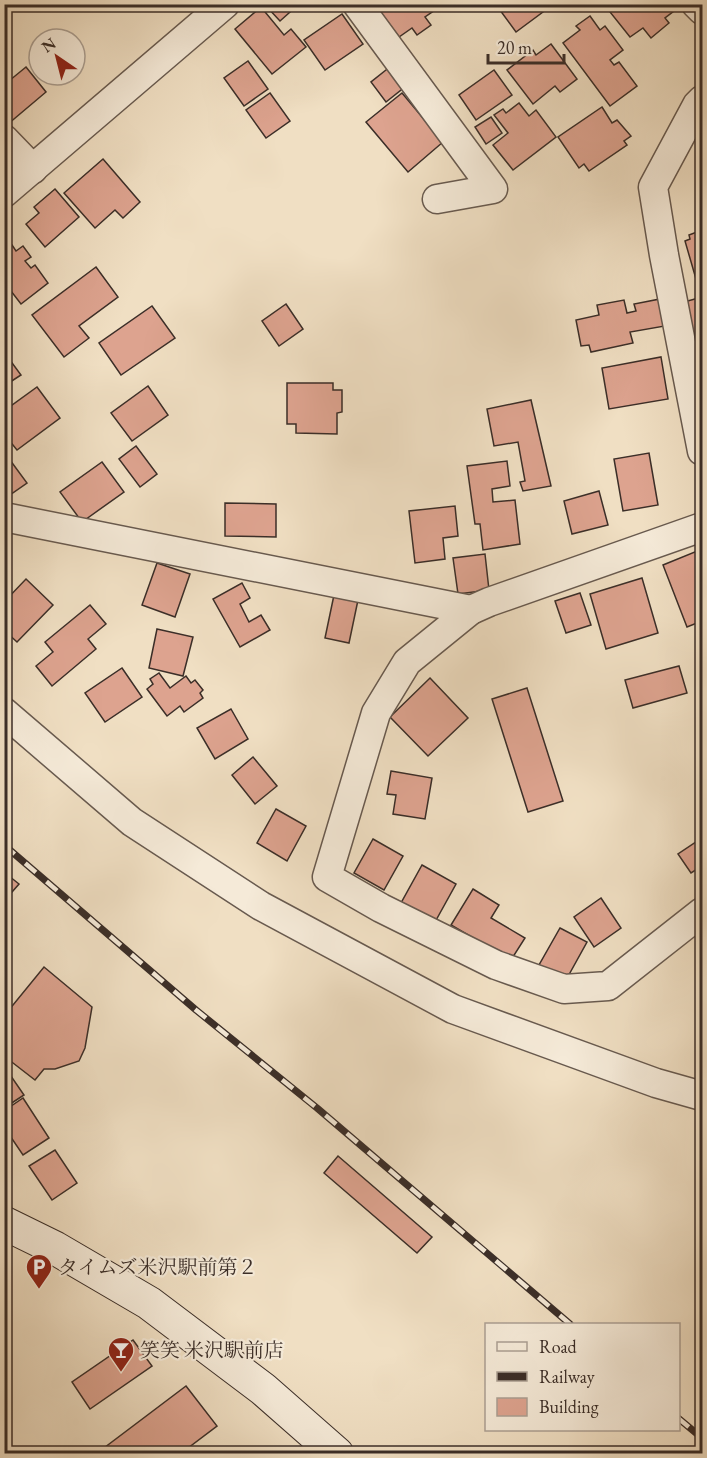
<svg xmlns="http://www.w3.org/2000/svg" width="707" height="1458" viewBox="0 0 707 1458" font-family="'EB Garamond','Noto Serif JP',serif">
<rect width="100%" height="100%" fill="#f0dfc3"/>
<filter id="stains"><feTurbulence type="fractalNoise" baseFrequency=".00333" numOctaves="4"/><feColorMatrix values="0 0 0 0 .2 0 0 0 0 .09 0 0 0 0 .02 0 0 0 .5 -.17"/></filter>
<radialGradient id="worn" r=".72"><stop offset=".6" stop-color="#630" stop-opacity="0"/><stop offset="1" stop-color="#630" stop-opacity=".3"/></radialGradient>
<!-- building -->
<g fill="#dda38f" stroke="#3b2e28" stroke-width="1.5">
<path d="M 270,4 L 299,4 L 280,21 L 267,7 Z"/>
<path d="M 385,4 L 435,4 L 438,8 L 425,17 L 431,25 L 417,35 L 412,28 L 399,37 L 378,9 Z"/>
<path d="M 499,4 L 550,4 L 551,6 L 516,32 L 497,6 Z"/>
<path d="M 610,4 L 669,4 L 674,11 L 665,18 L 669,23 L 651,38 L 643,28 L 630,37 L 606,7 Z"/>
<path d="M 261,7 L 284,35 L 291,29 L 306,47 L 272,74 L 235,29 Z"/>
<path d="M 342,14 L 363,44 L 325,70 L 304,40 Z"/>
<path d="M 590,16 L 600,30 L 605,26 L 623,50 L 610,60 L 614,65 L 619,62 L 637,86 L 610,106 L 563,43 L 580,30 L 576,26 Z"/>
<path d="M 551,44 L 577,79 L 560,92 L 555,86 L 533,104 L 507,70 L 533,50 L 536,55 Z"/>
<path d="M 248,61 L 268,89 L 244,106 L 224,78 Z"/>
<path d="M 391,66 L 406,86 L 386,102 L 371,82 Z"/>
<path d="M 26,67 L 46,92 L 8,124 L 4,120 L 4,85 Z"/>
<path d="M 494,70 L 512,95 L 476,120 L 459,95 Z"/>
<path d="M 270,93 L 290,121 L 266,138 L 246,110 Z"/>
<path d="M 402,93 L 443,142 L 408,172 L 366,122 Z"/>
<path d="M 519,103 L 529,116 L 536,110 L 556,137 L 513,170 L 493,145 L 508,133 L 494,115 L 503,109 L 506,113 Z"/>
<path d="M 602,107 L 612,123 L 617,120 L 631,136 L 624,141 L 627,145 L 589,171 L 584,164 L 579,168 L 558,137 Z"/>
<path d="M 491,117 L 502,133 L 486,144 L 475,127 Z"/>
<path d="M 103,159 L 140,202 L 123,218 L 115,210 L 95,228 L 64,193 Z"/>
<path d="M 55,189 L 79,217 L 45,247 L 26,224 L 39,213 L 34,207 Z"/>
<path d="M 702,230 L 702,277 L 696,279 L 685,241 L 690,239 L 689,235 Z"/>
<path d="M 12,245 L 16,251 L 23,246 L 31,257 L 25,261 L 31,268 L 35,265 L 48,283 L 21,304 L 4,282 L 4,250 Z"/>
<path d="M 96,267 L 118,297 L 79,326 L 89,338 L 64,357 L 32,315 Z"/>
<path d="M 702,297 L 702,354 L 698,356 L 684,302 Z"/>
<path d="M 660,299 L 665,326 L 630,332 L 633,343 L 591,352 L 589,345 L 581,346 L 576,320 L 599,315 L 597,305 L 624,300 L 627,313 L 636,311 L 634,304 Z"/>
<path d="M 286,304 L 303,329 L 279,346 L 262,321 Z"/>
<path d="M 152,306 L 175,338 L 121,375 L 99,343 Z"/>
<path d="M 4,352 L 21,375 L 4,386 Z"/>
<path d="M 661,357 L 668,399 L 609,409 L 602,368 Z"/>
<path d="M 287,383 L 333,383 L 333,390 L 342,390 L 342,412 L 337,413 L 337,434 L 296,433 L 296,424 L 287,424 Z"/>
<path d="M 148,386 L 168,415 L 132,441 L 111,413 Z"/>
<path d="M 37,387 L 60,418 L 17,450 L 4,434 L 4,411 Z"/>
<path d="M 531,400 L 551,486 L 523,491 L 520,482 L 525,481 L 518,442 L 494,446 L 487,409 Z"/>
<path d="M 136,446 L 157,474 L 140,487 L 119,459 Z"/>
<path d="M 649,453 L 658,505 L 623,511 L 614,459 Z"/>
<path d="M 10,460 L 27,483 L 4,499 L 4,464 Z"/>
<path d="M 507,461 L 510,486 L 492,489 L 493,502 L 515,500 L 520,544 L 483,550 L 480,524 L 475,524 L 467,466 Z"/>
<path d="M 102,462 L 124,492 L 82,522 L 60,492 Z"/>
<path d="M 599,491 L 608,525 L 572,534 L 564,501 Z"/>
<path d="M 225,503 L 276,504 L 276,537 L 225,536 Z"/>
<path d="M 455,506 L 458,536 L 443,538 L 445,559 L 415,563 L 409,511 Z"/>
<path d="M 702,549 L 702,621 L 687,627 L 663,565 Z"/>
<path d="M 485,554 L 489,590 L 458,594 L 453,558 Z"/>
<path d="M 157,563 L 190,574 L 175,617 L 142,605 Z"/>
<path d="M 642,578 L 658,633 L 606,649 L 590,594 Z"/>
<path d="M 26,579 L 53,605 L 17,642 L 4,630 L 4,602 Z"/>
<path d="M 242,583 L 250,598 L 240,604 L 249,622 L 261,615 L 270,630 L 240,647 L 213,599 Z"/>
<path d="M 580,593 L 591,625 L 566,633 L 555,601 Z"/>
<path d="M 334,595 L 358,600 L 349,643 L 325,638 Z"/>
<path d="M 90,605 L 106,624 L 88,639 L 96,649 L 52,686 L 36,666 L 53,652 L 45,642 Z"/>
<path d="M 157,629 L 193,637 L 183,676 L 149,668 Z"/>
<path d="M 679,666 L 687,693 L 633,708 L 625,680 Z"/>
<path d="M 122,668 L 142,697 L 105,722 L 85,693 Z"/>
<path d="M 159,673 L 170,688 L 186,676 L 191,683 L 195,680 L 203,690 L 200,693 L 203,698 L 184,712 L 180,706 L 167,716 L 147,689 L 153,684 L 150,679 Z"/>
<path d="M 430,678 L 468,718 L 428,756 L 390,717 Z"/>
<path d="M 527,688 L 563,801 L 528,812 L 492,699 Z"/>
<path d="M 231,709 L 248,739 L 215,759 L 197,728 Z"/>
<path d="M 253,757 L 277,786 L 255,804 L 232,775 Z"/>
<path d="M 391,771 L 432,778 L 425,819 L 393,814 L 396,795 L 387,794 Z"/>
<path d="M 276,809 L 306,826 L 287,861 L 257,843 Z"/>
<path d="M 702,838 L 702,866 L 691,873 L 678,854 Z"/>
<path d="M 373,839 L 403,856 L 384,890 L 354,873 Z"/>
<path d="M 422,865 L 456,884 L 435,922 L 401,903 Z"/>
<path d="M 4,872 L 19,884 L 5,900 L 4,900 Z"/>
<path d="M 473,889 L 499,905 L 491,918 L 525,938 L 511,960 L 451,925 Z"/>
<path d="M 601,898 L 621,928 L 594,947 L 574,917 Z"/>
<path d="M 560,928 L 587,942 L 566,980 L 539,965 Z"/>
<path d="M 44,967 L 92,1007 L 85,1048 L 79,1061 L 55,1069 L 44,1069 L 35,1080 L 4,1056 L 4,1016 Z"/>
<path d="M 4,1066 L 24,1095 L 4,1108 Z"/>
<path d="M 23,1098 L 49,1138 L 23,1155 L 4,1127 L 4,1111 Z"/>
<path d="M 55,1150 L 77,1183 L 52,1200 L 29,1166 Z"/>
<path d="M 338,1156 L 432,1237 L 417,1253 L 324,1173 Z"/>
<path d="M 133,1340 L 152,1366 L 90,1409 L 72,1382 Z"/>
<path d="M 186,1386 L 217,1426 L 180,1454 L 96,1454 Z"/>
</g>
<g fill="none" stroke-linecap="round" stroke-linejoin="round">
<!-- street casing -->
<g stroke="#685a4f" stroke-width="31">
<g id="street">
<path d="M 357,4 L 493,189 L 437,199"/>
<path d="M 696,4 L 702,10"/>
<path d="M 702,100 L 697,105 L 653,187 L 664,255 L 702,451"/>
<path d="M 4,139 L 33,169"/>
<path d="M 4,193 L 225,4"/>
<path d="M 4,517 L 471,610"/>
<path d="M 702,527 L 489,602 L 471,610 L 407,662 L 376,713 L 327,877 L 381,908 L 496,965 L 564,989 L 608,986 L 702,912"/>
<path d="M 4,712 L 132,822 L 261,906 L 453,1009 L 656,1083 L 702,1096"/>
</g>
</g>
<!-- secondary casing -->
<g stroke="#3b2e28" stroke-width="35">
<path id="secondary" d="M 4,1223 L 55,1248 L 149,1303 L 263,1389 L 337,1454"/>
</g>
<!-- street -->
<use href="#street" stroke="#f5ead8" stroke-width="28"/>
<!-- secondary -->
<use href="#secondary" stroke="#f5ead8" stroke-width="33"/>
<!-- rail casing -->
<g stroke="#3b2e28" stroke-width="7">
<g id="rail">
<path d="M 4,845 L 196,1010 L 317,1108 L 570,1324"/>
<path d="M 678,1418 L 702,1438"/>
</g>
</g>
<!-- rail -->
<use href="#rail" stroke="#f5ead8" stroke-width="4.5" stroke-dasharray="14" stroke-linecap="butt"/>
</g>
<!-- icons -->
<defs>
<g id="parking-pin" transform="scale(1.35)"><path d="M0 17L-7.5 6A9.5 9.5 0 1 1 7.5 6Z" fill="#8f2418" stroke="#f5ead8"/><path d="M-3.5-5.5H1a3.5 3.5 0 0 1 0 7H-1V5.5H-3.5ZM-1-3.4V-.6H.8a1.4 1.4 0 0 0 0-2.8Z" fill="#fff"/></g>
<g id="bar-pin" transform="scale(1.35)"><path d="M0 17L-7.5 6A9.5 9.5 0 1 1 7.5 6Z" fill="#8f2418" stroke="#f5ead8"/><path d="M-6-5H6L.8 .8V4.5H3.5V6h-7V4.5H-.8V.8Z" fill="#fff"/></g>
</defs>
<g fill-rule="evenodd">
<use href="#parking-pin" x="39" y="1267"/>
<use href="#bar-pin" x="121" y="1350"/>
</g>
<g text-anchor="middle" dominant-baseline="central" stroke-width="4.5" stroke-linejoin="round" paint-order="stroke">
<!-- poi labels -->
<g font-size="20" fill="#3b2e28" stroke="#f5ead8" text-anchor="start">
<text x="58" y="1267">タイムズ米沢駅前第２</text>
<text x="140" y="1350">笑笑 米沢駅前店</text>
</g>
</g>
<!-- margin -->
<rect width="707" height="1458" fill="none" stroke="#f0dfc3" stroke-width="24"/>
<rect x="6" y="6" width="695" height="1446" fill="none" stroke="#3b2e28" stroke-width="3"/>
<rect x="12" y="12" width="683" height="1434" fill="none" stroke="#3b2e28" stroke-width="1.5"/>
<!-- legend -->
<rect x="485" y="1323" width="195" height="108" fill="#f5ead8" stroke="#ab9f92" stroke-width="1.5"/>
<rect x="497" y="1342" width="30" height="9" fill="#f5ead8" stroke="#ab9f92" stroke-width="1.5"/>
<text x="539" y="1353" font-size="18" fill="#3b2e28">Road</text>
<rect x="497" y="1372" width="30" height="9" fill="#3b2e28" stroke="#ab9f92" stroke-width="1.5"/>
<text x="539" y="1383" font-size="18" fill="#3b2e28">Railway</text>
<rect x="497" y="1398" width="30" height="18" fill="#dda38f" stroke="#ab9f92" stroke-width="1.5"/>
<text x="539" y="1413" font-size="18" fill="#3b2e28">Building</text>
<!-- north arrow -->
<g transform="translate(57 57) rotate(325)"><circle r="28" fill="#f5ead8" stroke="#ab9f92" stroke-width="1.5"/>
<path d="M0-4.5L10 22L0 15L-10 22Z" fill="#8f2418"/>
<text y="-9" font-size="16" font-weight="bold" text-anchor="middle" fill="#3b2e28">N</text>
</g>
<!-- scale -->
<path d="M488 54v9h76v-9" fill="none" stroke="#3b2e28" stroke-width="3"/>
<text x="497" y="54" font-size="18" fill="#3b2e28" stroke="#f5ead8" stroke-width="4.5" paint-order="stroke">20 m</text>
<rect width="100%" height="100%" filter="url(#stains)"/>
<rect width="100%" height="100%" fill="url(#worn)"/>
</svg>
